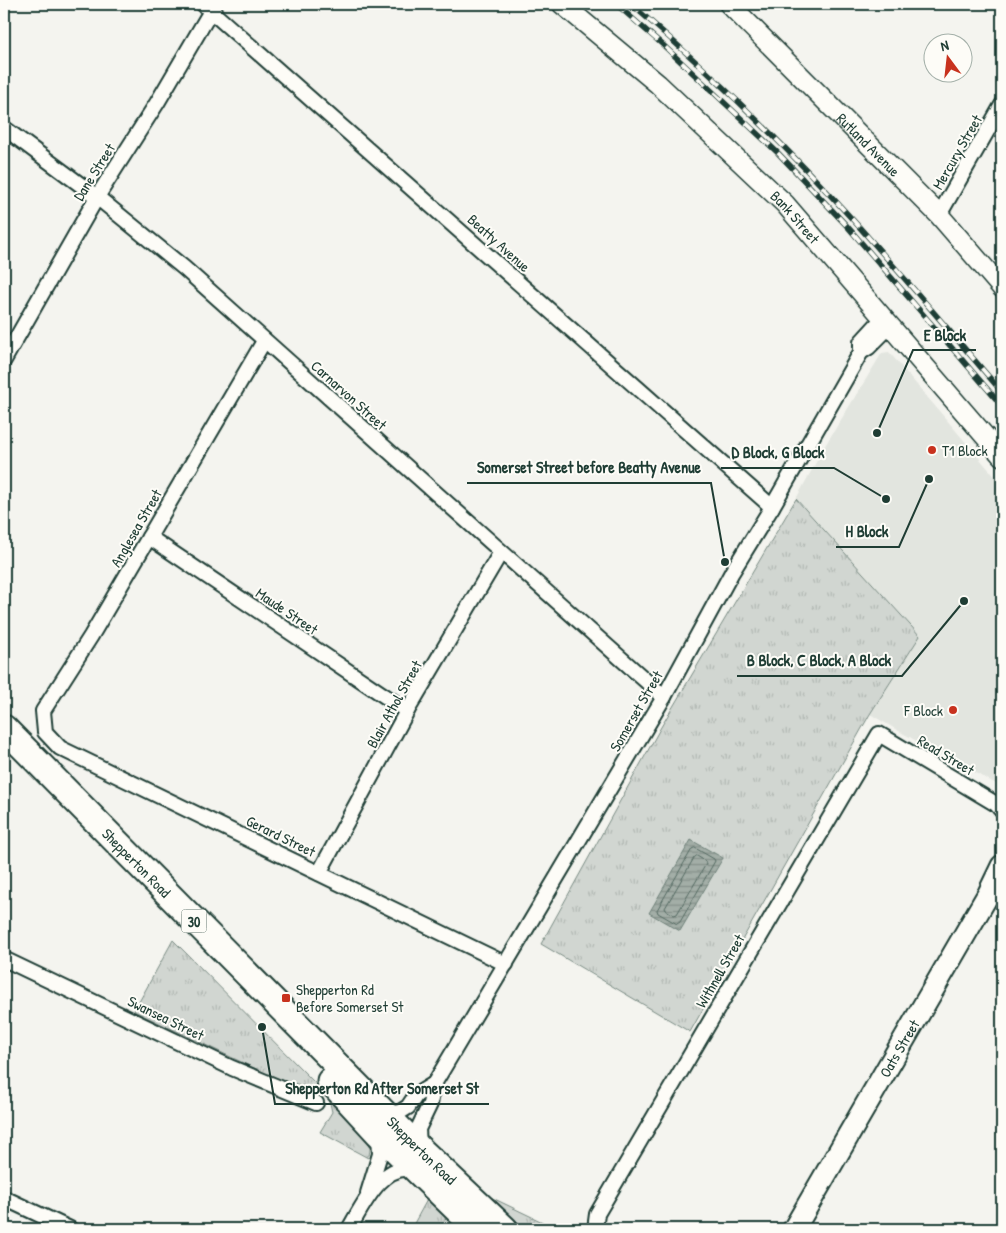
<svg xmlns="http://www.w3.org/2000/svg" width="1006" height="1233" viewBox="0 0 1006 1233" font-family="'Patrick Hand',sans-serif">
<defs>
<pattern id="grass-tufts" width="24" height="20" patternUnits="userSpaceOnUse" patternTransform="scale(1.25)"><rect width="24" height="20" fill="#d1d6d1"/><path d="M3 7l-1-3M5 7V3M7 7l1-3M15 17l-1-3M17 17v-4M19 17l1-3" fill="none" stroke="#b3b9b4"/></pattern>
<pattern id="water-rules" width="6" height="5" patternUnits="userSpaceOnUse" patternTransform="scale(1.25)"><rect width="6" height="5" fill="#a3aea7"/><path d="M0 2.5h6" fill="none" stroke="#848f89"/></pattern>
</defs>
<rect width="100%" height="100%" fill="#f4f4ef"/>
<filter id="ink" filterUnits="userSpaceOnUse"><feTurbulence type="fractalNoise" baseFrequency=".02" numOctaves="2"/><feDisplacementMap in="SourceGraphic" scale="10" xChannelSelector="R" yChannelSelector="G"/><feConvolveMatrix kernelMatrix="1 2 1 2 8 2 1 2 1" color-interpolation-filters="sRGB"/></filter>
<g filter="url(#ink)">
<!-- built -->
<path fill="#e2e5df" d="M 889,352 L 1002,485 L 1002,787 L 904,734 L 870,714 L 920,636 L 796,499 L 826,444 L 882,353 Z"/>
<!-- grass -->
<g fill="url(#grass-tufts)" stroke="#788a82">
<path d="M 796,499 L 920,636 L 870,714 L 690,1032 L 541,944 L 661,727 Z"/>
<path d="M 173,940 L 315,1083 C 329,1094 365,1127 369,1142 C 371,1148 370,1152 368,1158 L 320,1132 L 332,1112 L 329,1099 L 309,1087 L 277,1079 L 134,1011 Z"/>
<path d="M 480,1192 L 557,1229 L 527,1229 L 488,1200 Z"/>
<path d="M 428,1198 L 459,1229 L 411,1229 Z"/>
</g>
<!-- water -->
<path fill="url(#water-rules)" stroke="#6e8179" d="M 691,840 L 723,858 L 680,931 L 649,913 Z"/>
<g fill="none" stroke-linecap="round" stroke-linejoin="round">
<!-- shore -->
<g stroke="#546a62" stroke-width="1">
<path d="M 695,848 L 714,859 L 715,861 L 680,922 L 677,924 L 658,913 L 657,910 L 692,849 Z"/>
<path d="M 697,856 L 705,861 L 706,864 L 677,914 L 674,915 L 666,910 L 665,908 L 694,858 Z"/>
</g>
<!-- street casing -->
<g stroke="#1f3d34" stroke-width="18">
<g id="street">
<path d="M 203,4 L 772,507"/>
<path d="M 4,128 L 97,197 L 184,268 L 664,697"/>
<path d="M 939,215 L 1002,105"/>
<path d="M 264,341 L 91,636 L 43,711 L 45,732 L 60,748 L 506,964"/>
<path d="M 861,352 L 861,342 L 883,318"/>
<path d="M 4,360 L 97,197 L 157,103 L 215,4"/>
<path d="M 149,537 L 407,711"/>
<path d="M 319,873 L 407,711 L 501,552"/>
<path d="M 4,959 L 232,1068 L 316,1103"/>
<path d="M 385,1114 L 400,1112 L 408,1107 L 416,1095 L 434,1084"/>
<path d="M 419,1146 L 418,1129 L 430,1104 L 434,1084 L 664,697 L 732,572 L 772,507 L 861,352 L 869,347 L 890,326"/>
<path d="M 368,1193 L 380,1154 L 379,1134"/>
<path d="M 4,1198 L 70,1229"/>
<path d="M 349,1229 C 362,1207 383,1160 415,1170"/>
<path d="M 595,1229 L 597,1214 L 879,734 L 996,804 L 1002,811"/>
</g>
</g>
<!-- secondary casing -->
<g stroke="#1f3d34" stroke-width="22">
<g id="secondary">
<path id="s1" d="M 562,4 L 658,84 L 785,204 L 1002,456"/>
<path id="s2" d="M 729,4 L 939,215 L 1002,288"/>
</g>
</g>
<!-- primary casing -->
<g stroke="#1f3d34" stroke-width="25">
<g id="primary">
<path id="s3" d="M 794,1229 L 989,893 L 1002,866"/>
</g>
</g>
<!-- highway casing -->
<g stroke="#1f3d34" stroke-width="29">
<g id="highway">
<path id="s4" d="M 4,728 L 419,1148 L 505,1229"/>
<path d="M 330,1081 L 378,1133 L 477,1229"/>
</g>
</g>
<!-- street -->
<use href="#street" stroke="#fdfcf7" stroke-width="14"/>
<!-- secondary -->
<use href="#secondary" stroke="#fdfcf7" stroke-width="19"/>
<!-- primary -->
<use href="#primary" stroke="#fdfcf7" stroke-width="21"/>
<!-- highway -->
<use href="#highway" stroke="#fdfcf7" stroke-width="25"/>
<!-- rail casing -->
<g stroke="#1f3d34" stroke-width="5.5">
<g id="rail">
<path d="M 616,4 L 663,45 L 778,153 L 847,226 L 1002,406"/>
<path d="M 631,4 C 709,71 784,144 853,220 C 904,277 953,335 1002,392"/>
</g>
</g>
<!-- rail -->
<use href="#rail" stroke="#fdfcf7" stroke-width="4" stroke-dasharray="11" stroke-linecap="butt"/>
</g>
</g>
<!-- markers -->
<g fill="#c8321e" stroke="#fdfcf7" stroke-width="2">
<circle cx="932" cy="450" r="5"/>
<circle cx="953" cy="710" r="5"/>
<rect x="281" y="993" width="10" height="10" rx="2.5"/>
</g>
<g text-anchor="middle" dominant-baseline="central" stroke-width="4" stroke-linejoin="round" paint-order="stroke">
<!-- shield labels -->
<rect fill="#fdfcf7" stroke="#62766e" stroke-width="1" x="181.5" y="909.5" width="25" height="23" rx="4"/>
<g font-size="14" font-weight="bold" fill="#1f3d34">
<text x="194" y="921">30</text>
</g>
<!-- street labels -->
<g font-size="15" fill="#1f3d34" stroke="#fdfcf7">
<text stroke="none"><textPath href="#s2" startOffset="198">Rutland Avenue</textPath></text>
<text transform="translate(957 152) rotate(-60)">Mercury Street</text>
<text transform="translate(94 172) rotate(-58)">Dane Street</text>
<text stroke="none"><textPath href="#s1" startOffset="316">Bank Street</textPath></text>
<text transform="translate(499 243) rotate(42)">Beatty Avenue</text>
<text transform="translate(349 395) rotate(42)">Carnarvon Street</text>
<text transform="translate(136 528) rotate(-60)">Anglesea Street</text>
<text transform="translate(287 611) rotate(34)">Maude Street</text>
<text transform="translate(394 704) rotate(-61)">Blair Athol Street</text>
<text transform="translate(636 711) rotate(-60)">Somerset Street</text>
<text transform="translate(946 755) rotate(31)">Read Street</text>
<text transform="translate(281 836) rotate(26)">Gerard Street</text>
<text stroke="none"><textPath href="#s4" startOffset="189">Shepperton Road</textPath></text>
<text transform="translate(720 971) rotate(-60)">Withnell Street</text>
<text transform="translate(166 1018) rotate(26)">Swansea Street</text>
<text stroke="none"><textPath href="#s3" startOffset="209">Oats Street</textPath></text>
<text stroke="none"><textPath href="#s4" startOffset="594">Shepperton Road</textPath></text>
</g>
<!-- poi labels -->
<g font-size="15" fill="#1f3d34" stroke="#fdfcf7" text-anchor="start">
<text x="942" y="450">T1 Block</text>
<text x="943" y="710" text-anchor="end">F Block</text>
<text x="296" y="989">Shepperton Rd<tspan x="296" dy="17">Before Somerset St</tspan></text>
</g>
</g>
<!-- callouts -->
<path fill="none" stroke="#1f3d34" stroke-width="2" d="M877 433L913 350H976M886 499L834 468H721M725 562L711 483H467M929 479L899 547H836M964 601L902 676H737M262 1027L275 1104H489"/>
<g fill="#1f3d34" stroke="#fdfcf7" stroke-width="2">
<circle cx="877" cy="433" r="5"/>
<circle cx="886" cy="499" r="5"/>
<circle cx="725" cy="562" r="5"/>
<circle cx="929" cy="479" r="5"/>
<circle cx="964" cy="601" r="5"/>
<circle cx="262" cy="1027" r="5"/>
</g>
<g font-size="16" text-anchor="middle" font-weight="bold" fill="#1f3d34" stroke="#fdfcf7" stroke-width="4" stroke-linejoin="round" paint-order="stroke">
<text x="945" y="341">E Block</text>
<text x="778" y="458">D Block, G Block</text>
<text x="589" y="473">Somerset Street before Beatty Avenue</text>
<text x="867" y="537">H Block</text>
<text x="819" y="666">B Block, C Block, A Block</text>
<text x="382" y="1094">Shepperton Rd After Somerset St</text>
</g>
<!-- margin -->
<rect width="1006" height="1233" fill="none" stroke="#fdfcf7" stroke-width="20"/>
<rect x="10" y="10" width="986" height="1213" fill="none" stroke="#1f3d34" stroke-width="2" filter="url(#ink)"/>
<!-- north arrow -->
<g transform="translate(948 58) rotate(345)"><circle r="24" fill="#fdfcf7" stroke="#a4b0a9"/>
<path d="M0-4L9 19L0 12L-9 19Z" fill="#c8321e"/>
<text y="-8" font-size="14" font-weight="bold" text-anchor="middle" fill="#1f3d34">N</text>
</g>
</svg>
